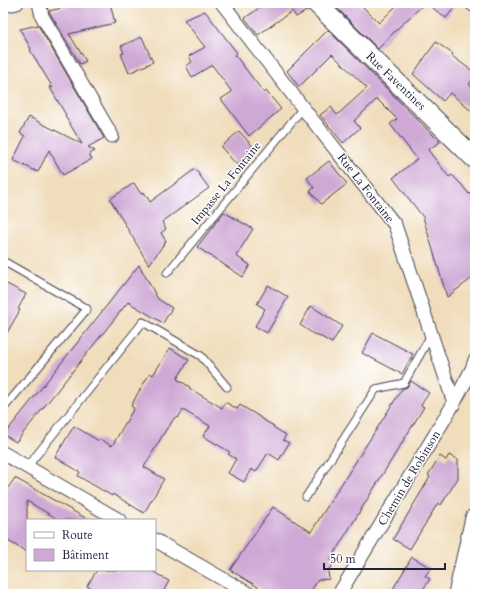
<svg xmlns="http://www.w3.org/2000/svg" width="478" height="597" viewBox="0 0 478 597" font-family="Cardo,serif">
<rect width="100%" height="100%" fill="#fff"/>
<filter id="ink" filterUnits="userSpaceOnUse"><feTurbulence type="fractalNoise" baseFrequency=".025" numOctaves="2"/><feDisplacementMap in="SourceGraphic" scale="8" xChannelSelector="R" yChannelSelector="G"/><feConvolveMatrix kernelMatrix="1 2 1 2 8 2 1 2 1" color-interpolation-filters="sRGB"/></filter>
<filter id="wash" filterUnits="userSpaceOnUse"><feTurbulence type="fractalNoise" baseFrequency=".012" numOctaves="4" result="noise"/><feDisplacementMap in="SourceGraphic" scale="16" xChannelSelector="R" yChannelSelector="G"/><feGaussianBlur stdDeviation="0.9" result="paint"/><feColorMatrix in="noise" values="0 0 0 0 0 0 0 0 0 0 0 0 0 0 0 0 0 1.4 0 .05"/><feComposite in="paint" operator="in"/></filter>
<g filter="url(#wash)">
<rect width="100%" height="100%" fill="#f0ddbb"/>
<g id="blocks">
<!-- building -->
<g fill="#cfa9d5">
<path d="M 84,3 L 110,3 L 115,23 L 69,34 L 86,61 L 80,64 L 50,13 L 49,11 Z"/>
<path d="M 266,3 L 305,3 L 306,6 L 308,10 L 296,17 L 292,11 L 258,35 L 245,18 Z"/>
<path d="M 332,3 L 359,3 L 379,23 L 399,3 L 425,3 L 397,29 L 378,49 Z"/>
<path d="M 426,3 L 458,3 L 446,18 Z"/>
<path d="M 205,11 L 237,53 L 235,55 L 264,93 L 266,91 L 281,109 L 249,136 L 221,99 L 232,92 L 212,65 L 192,77 L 186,66 L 192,62 L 189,56 L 205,47 L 184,20 Z"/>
<path d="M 38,25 L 104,138 L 88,147 L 95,151 L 89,154 L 92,159 L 63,175 L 49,150 L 38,172 L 13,160 L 25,136 L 20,133 L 29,117 L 82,144 L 65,116 L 66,115 L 49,86 L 53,88 L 30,50 L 31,49 L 20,29 Z"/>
<path d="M 328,30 L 440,142 L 428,150 L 449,177 L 452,175 L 461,184 L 469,194 L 470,193 L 475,199 L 475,276 L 447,297 L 423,217 L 393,178 L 417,159 L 390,124 L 397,119 L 377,99 L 354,121 L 360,128 L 343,143 L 320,115 L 331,107 L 337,115 L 367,88 L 332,54 L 299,87 L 287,71 Z"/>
<path d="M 142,37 L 153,62 L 129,73 L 121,54 L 124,53 L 121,46 Z"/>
<path d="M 436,42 L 453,54 L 452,56 L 475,73 L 475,76 L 469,84 L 475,89 L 475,114 L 450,93 L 443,101 L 413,74 Z"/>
<path d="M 239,131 L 255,149 L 237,165 L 221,147 Z"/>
<path d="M 329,161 L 347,184 L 321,204 L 310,191 L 314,188 L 307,178 Z"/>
<path d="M 195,169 L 209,188 L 162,222 L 166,229 L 161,233 L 166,241 L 149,265 L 110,199 L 134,183 L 141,194 L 144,192 L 150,202 Z"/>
<path d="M 224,212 L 253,229 L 236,256 L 250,265 L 243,277 L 197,247 Z"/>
<path d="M 139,265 L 158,299 L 172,308 L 163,323 L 128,302 L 16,442 L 4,435 Z"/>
<path d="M 7,284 L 26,294 L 18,309 L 20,310 L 3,340 L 3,291 Z"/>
<path d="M 268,285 L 288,297 L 267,333 L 255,326 L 265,309 L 257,304 Z"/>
<path d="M 311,306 L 342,326 L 332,343 L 316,334 L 315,335 L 300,325 Z"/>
<path d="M 373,333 L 413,354 L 402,374 L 362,353 Z"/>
<path d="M 170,348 L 189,360 L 177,379 L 190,387 L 189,388 L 222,408 L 225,402 L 237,409 L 240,405 L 260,417 L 260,418 L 274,426 L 273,427 L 286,435 L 283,440 L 289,443 L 279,460 L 268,453 L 256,472 L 251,469 L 244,482 L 228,473 L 236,459 L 228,454 L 230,452 L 203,436 L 210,426 L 183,410 L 178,418 L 175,417 L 168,428 L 167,428 L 144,467 L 164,479 L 144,513 L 113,494 L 112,496 L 78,476 L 80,472 L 55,457 L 74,426 L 99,441 L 100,439 L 112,446 L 134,408 L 131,406 L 138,393 L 150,373 L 153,375 Z"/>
<path d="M 411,381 L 429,393 L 421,405 L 424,407 L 330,560 L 334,562 L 328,571 L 329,579 L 318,580 L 309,594 L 268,594 L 258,587 L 230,570 L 273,507 L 311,532 L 402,389 L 407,387 Z"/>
<path d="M 449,455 L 458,460 L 458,478 L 441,505 L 438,503 L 410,549 L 393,539 L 430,477 L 428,475 L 440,456 L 446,460 Z"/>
<path d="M 15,478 L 64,506 L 89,520 L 59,520 L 27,501 L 27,552 L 3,538 L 3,495 Z"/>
<path d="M 412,557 L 431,568 L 425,576 L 430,579 L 420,594 L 390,594 Z"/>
<path d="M 97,570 L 150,570 L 169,581 L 162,594 L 100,594 L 87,586 Z"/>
</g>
</g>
</g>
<g filter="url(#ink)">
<use href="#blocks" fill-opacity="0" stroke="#413e4e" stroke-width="1"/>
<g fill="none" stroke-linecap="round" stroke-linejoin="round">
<!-- lane casing -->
<g stroke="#413e4e" stroke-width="9">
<g id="lane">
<path d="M 3,261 L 87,309 L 3,409"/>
<path d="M 167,273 L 303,108"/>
<path d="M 27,467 L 143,322 L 201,356 L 227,387"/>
<path d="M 306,497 L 376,389 L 404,383 L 431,335"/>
</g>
</g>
<!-- street casing -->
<g stroke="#413e4e" stroke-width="15">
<g id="street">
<path d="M 39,3 L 42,16 L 112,136"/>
<path d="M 222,3 L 303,108 L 395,225 L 454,403"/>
<path d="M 471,3 L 475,6"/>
<path d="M 3,6 L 17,3"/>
<path d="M 3,453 L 119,520"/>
<path d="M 155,540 L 249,594"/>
<path d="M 339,594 L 454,403 L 472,369 L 475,360"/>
</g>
</g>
<!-- secondary casing -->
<g stroke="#413e4e" stroke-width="21">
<g id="secondary">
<path d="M 316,3 L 475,159"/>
<path d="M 458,594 L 475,518"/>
</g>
</g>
<!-- lane -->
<use href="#lane" stroke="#fff" stroke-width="7"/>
<!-- street -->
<use href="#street" stroke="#fff" stroke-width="13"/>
<!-- secondary -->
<use href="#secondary" stroke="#fff" stroke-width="19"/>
</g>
</g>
<g text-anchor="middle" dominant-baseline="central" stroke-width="3" stroke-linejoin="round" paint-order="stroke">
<!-- street labels -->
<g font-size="12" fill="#22223b" stroke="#fff">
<text transform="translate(396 81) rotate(44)">Rue Faventines</text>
<text transform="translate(226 183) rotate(-51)">Impasse La Fontaine</text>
<text transform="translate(366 188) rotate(52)">Rue La Fontaine</text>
<text transform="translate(409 478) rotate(-59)">Chemin de Robinson</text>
</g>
</g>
<!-- margin -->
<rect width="478" height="597" fill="none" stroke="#fff" stroke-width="16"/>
<!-- legend -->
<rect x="26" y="519" width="130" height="52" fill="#ffffff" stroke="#a7a7b1"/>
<rect x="34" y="532" width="20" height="6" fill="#ffffff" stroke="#a7a7b1"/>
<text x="62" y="539" font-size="12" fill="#22223b">Route</text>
<rect x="34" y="549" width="20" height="12" fill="#cfa9d5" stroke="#a7a7b1"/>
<text x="62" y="559" font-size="12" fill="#22223b">Bâtiment</text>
<!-- scale -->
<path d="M324 563v6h121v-6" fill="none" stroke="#22223b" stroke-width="2"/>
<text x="330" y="563" font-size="12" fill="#22223b" stroke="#ffffff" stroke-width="3" paint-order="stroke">50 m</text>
</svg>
